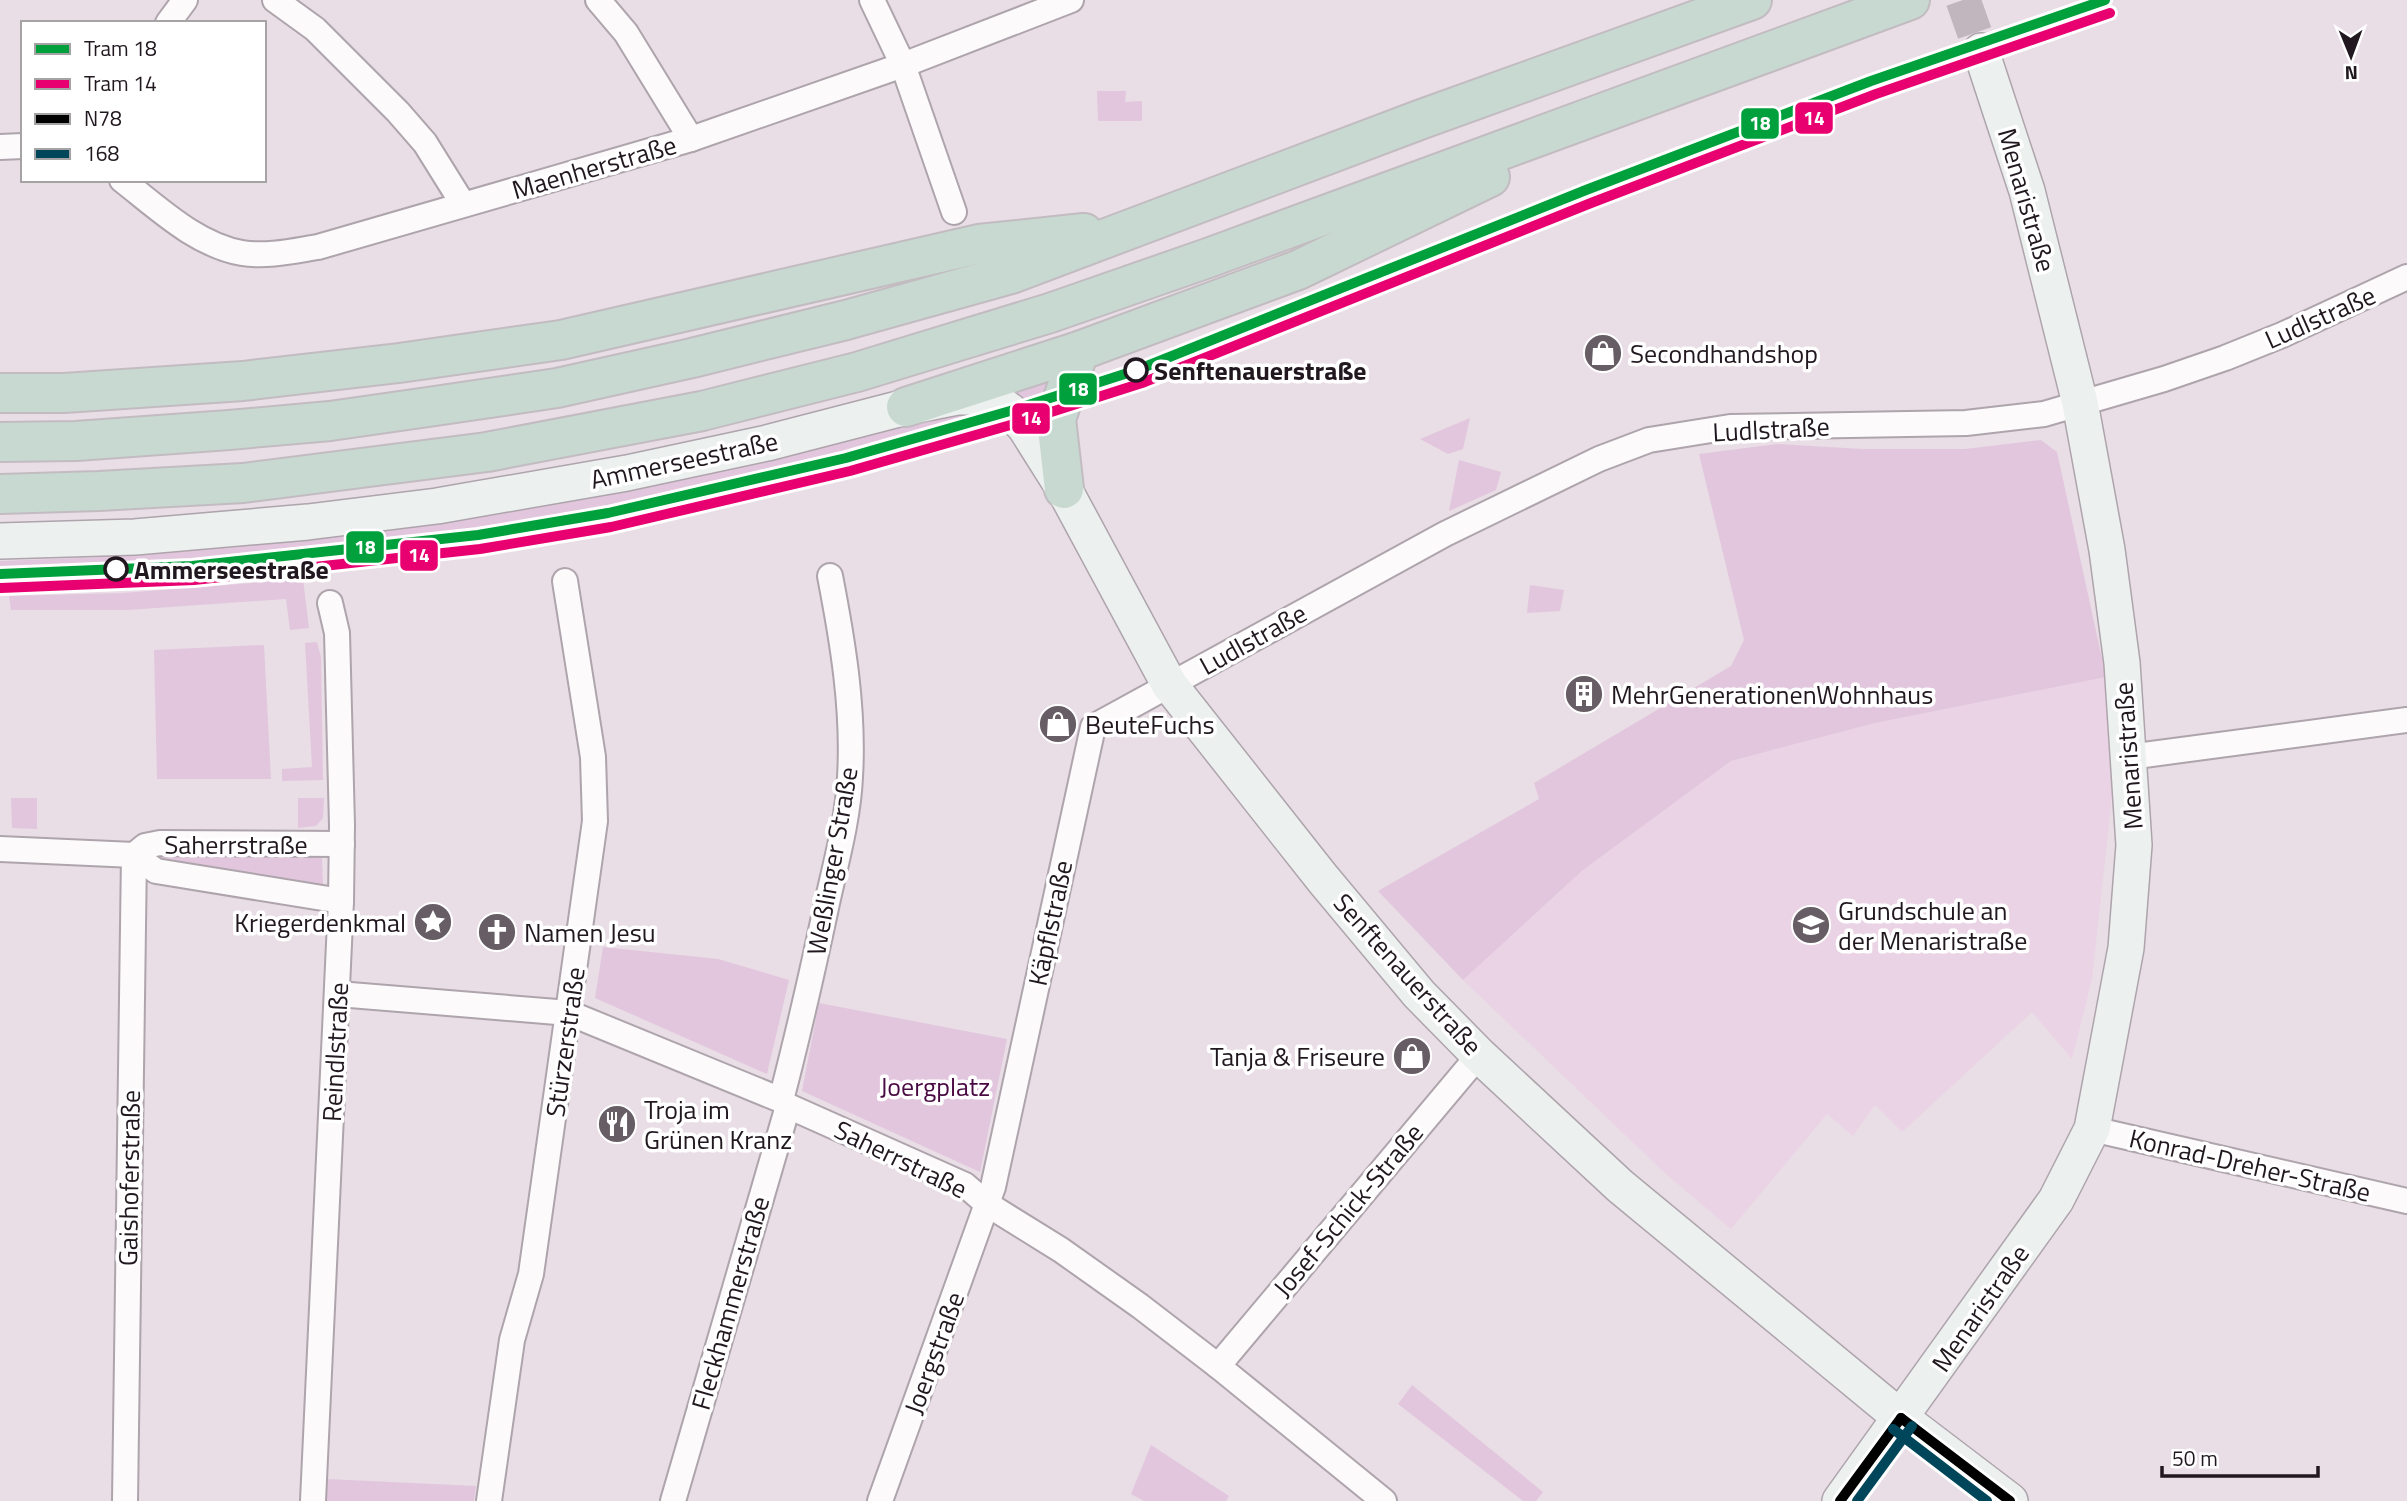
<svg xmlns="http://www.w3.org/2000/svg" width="2407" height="1501" viewBox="0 0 2407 1501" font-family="'Titillium Web',sans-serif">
<rect width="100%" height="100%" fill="#e9dde6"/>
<!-- built -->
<path fill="#ead3e4" d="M 2106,677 L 2115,769 L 2092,979 L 2072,1059 L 2032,1012 L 1902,1132 L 1875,1105 L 1853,1136 L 1827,1114 L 1731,1229 L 1667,1175 L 1463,980 L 1583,870 L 1731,761 L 1875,723 Z"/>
<!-- green -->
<g fill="#e2c6dd">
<path d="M 1097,91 L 1126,91 L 1125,102 L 1142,101 L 1142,121 L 1098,121 Z"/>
<path d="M 1060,369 L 1051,412 L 1026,420 L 999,389 Z"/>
<path d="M 974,405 L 979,423 L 846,462 L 848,469 L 552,531 L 322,563 L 138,577 L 137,570 L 4,577 L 4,583 L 0,583 L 0,561 L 106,557 L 106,552 Z"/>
<path d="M 1470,418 L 1463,449 L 1448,454 L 1420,439 Z"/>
<path d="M 2041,440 L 2057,452 L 2106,677 L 1875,723 L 1731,761 L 1583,870 L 1463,980 L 1378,891 L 1539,799 L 1534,783 L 1731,666 L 1744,640 L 1699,454 L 1777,444 L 1862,449 L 1965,449 Z"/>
<path d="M 1459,460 L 1501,472 L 1496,490 L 1449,511 Z"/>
<path d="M 303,579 L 309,628 L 290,630 L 286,599 L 127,610 L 11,610 L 9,596 L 123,593 Z"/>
<path d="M 1530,585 L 1564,590 L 1560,611 L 1527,613 Z"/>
<path d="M 317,642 L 321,657 L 323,780 L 282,781 L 282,769 L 312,767 L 305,643 Z"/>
<path d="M 264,645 L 271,779 L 157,779 L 154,650 Z"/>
<path d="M 11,798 L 37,798 L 37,829 L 12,828 Z"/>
<path d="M 298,798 L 324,798 L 323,818 L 316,826 L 298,828 Z"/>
<path d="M 157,856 L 322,856 L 323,888 L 156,863 L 155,858 Z"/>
<path d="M 603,947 L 718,959 L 789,980 L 767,1074 L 595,998 Z"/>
<path d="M 819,1003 L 1007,1039 L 980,1172 L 802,1091 Z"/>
<path d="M 1412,1385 L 1543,1492 L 1536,1501 L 1523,1501 L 1398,1404 Z"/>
<path d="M 1151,1445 L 1229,1496 L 1226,1501 L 1144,1501 L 1131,1494 Z"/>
<path d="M 327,1479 L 476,1486 L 474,1501 L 326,1501 Z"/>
</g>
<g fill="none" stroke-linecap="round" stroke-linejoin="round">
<!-- secondary-tunnel -->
<path stroke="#c1b6be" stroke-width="35" stroke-dasharray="35 18" stroke-linecap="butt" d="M 1963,0 L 1981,51"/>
<!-- street casing -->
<g stroke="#aea4ac" stroke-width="28">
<g id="street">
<path d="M 275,0 L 315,29 L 398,112 L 425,143 L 463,204"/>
<path d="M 598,0 L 626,33 L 691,139"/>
<path d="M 872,0 L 903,65 L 954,212"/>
<path d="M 168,23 L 185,0"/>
<path d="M 0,147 L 23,146"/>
<path d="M 122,180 C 157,207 196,245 242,253 C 267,257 293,251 318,247 L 691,139 L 903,65 L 1071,0"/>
<path d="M 2129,757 L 2407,720"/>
<path d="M 0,849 L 134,855 L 156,871 L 341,901"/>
<path d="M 134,855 L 145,846 L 160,843 L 342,844"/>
<path d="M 338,994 L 569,1013 L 781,1100 L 788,1106 L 965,1185 L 987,1204 L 1061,1250 L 1140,1306 L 1218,1366 L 1384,1501"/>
<path d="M 781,1100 C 798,1035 813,969 827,903 C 836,862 848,820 850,777 C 854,710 843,643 830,576"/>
<path d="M 2092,1129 L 2407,1201"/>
<path d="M 1218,1366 L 1479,1055"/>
<path d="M 125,1501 L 134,855"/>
<path d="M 313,1501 L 341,901 L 342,825 L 337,633 L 330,603"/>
<path d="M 489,1501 L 512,1340 L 531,1274 L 595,821 L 593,757 L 565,581"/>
<path d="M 673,1501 L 788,1106"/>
<path d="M 880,1501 L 993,1187 L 1093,727 L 1445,534 L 1599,459 L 1649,440 L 1730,427 L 1966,423 L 2044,414 L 2164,379 L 2225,358 L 2282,335 L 2407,277"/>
</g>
</g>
<!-- secondary casing -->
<g stroke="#aea4ac" stroke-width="38">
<g id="secondary">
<path d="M 0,541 L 135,537 L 308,522 L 437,506 L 627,473 L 767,443 L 906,407 L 957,397 L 979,397 L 999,403 L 1010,411 L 1025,427 L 1064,489 L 1169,684 L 1323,879 L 1419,994 L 1479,1055 L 1620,1186 L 1901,1418 L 2010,1501"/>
<path d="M 1840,1501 L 2056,1200 L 2092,1129 L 2126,948 L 2134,845 L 2122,663 L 2107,550 L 2080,403 L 2027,191 L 1981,51"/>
</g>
</g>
<!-- highway casing -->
<g stroke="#c2bcc1" stroke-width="42">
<g id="highway">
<path d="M 0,393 L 64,393 L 243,381 L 399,363 L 561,340 L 979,244 L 1084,233"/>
<path d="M 906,407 L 1079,351 L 1298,270 L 1490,177"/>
<path d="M 0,442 L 76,441 L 229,430 L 330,421 L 428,407 L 557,388 L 692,358 L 846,320 L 1011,274 L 1422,119 L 1752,0"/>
<path d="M 1064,489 L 1056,419 L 1079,351"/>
<path d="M 0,494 L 99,491 L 243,483 L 487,452 L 702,411 L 857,372 L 1050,313 L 1208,258 L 1910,0"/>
</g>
</g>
<!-- street -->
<use href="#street" stroke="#fcfafb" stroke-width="24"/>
<!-- secondary -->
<use href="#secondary" stroke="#ecf0ee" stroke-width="35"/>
<!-- highway -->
<use href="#highway" stroke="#c8d9d2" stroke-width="38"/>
<!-- bus-1 casing -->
<g stroke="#fff" stroke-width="16">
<g id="bus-1">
<path d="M 1901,1418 L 2010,1501"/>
<path d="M 1840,1501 L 1901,1418"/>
</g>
</g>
<!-- bus-2 casing -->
<g stroke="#fff" stroke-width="16">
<g id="bus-2">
<path d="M 1893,1429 L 1987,1501"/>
<path d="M 1857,1501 L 1912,1426"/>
</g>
</g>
<!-- bus-1 -->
<use href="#bus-1" stroke="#000" stroke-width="10"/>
<!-- bus-2 -->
<use href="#bus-2" stroke="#00465a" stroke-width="10"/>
<!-- tram-1 casing -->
<g stroke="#fff" stroke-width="16">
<path id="tram-1" d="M 0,574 L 192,566 L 478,535 L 608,513 L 846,458 L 1010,411 L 1137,370 L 1586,190 L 1871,81 L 2105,0"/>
</g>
<!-- tram-2 casing -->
<g stroke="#fff" stroke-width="16">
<path id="tram-2" d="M 1,588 L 194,580 L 480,549 L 611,527 L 850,471 L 1014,424 L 1142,383 L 1591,203 L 1876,94 L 2110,13"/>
</g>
<!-- tram-1 -->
<use href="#tram-1" stroke="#00a03c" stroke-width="10"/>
<!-- tram-2 -->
<use href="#tram-2" stroke="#e80071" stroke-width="10"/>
</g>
<!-- icons -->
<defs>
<g id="shop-disc" transform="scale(2.0125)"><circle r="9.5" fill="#675d65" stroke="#fff"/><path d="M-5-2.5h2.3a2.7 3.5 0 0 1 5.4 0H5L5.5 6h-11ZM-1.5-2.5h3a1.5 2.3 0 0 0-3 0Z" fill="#fff"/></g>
<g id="building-disc" transform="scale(2.0125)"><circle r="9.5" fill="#675d65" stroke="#fff"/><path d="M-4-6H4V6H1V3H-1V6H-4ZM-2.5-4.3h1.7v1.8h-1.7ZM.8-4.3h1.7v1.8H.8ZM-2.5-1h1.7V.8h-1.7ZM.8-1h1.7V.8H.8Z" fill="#fff"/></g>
<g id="sight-disc" transform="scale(2.0125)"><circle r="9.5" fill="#675d65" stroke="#fff"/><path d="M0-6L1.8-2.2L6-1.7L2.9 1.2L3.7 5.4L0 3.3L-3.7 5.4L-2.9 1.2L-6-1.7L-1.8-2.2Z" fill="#fff"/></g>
<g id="school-disc" transform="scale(2.0125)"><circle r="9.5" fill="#675d65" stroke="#fff"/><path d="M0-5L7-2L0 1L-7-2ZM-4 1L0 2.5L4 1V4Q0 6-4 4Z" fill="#fff"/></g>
<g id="church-disc" transform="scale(2.0125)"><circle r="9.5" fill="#675d65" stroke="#fff"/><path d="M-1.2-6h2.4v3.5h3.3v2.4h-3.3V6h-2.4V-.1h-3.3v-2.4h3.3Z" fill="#fff"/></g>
<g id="restaurant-disc" transform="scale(2.0125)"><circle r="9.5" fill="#675d65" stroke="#fff"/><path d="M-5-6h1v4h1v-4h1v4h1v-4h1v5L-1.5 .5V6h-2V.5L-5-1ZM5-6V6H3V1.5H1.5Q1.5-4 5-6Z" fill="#fff"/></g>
</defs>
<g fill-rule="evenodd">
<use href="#shop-disc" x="1603" y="353"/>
<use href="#building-disc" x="1584" y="694"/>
<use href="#shop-disc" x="1058" y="724"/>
<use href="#sight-disc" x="433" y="922"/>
<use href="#school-disc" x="1811" y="925"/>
<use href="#church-disc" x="497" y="932"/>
<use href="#shop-disc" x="1412" y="1056"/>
<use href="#restaurant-disc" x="617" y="1124"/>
</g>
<!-- markers -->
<g fill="#fff" stroke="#21181f" stroke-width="3.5">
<circle cx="1136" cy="370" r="11"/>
<circle cx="116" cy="569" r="11"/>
</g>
<g text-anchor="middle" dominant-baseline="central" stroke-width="7" stroke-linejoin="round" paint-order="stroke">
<!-- street labels -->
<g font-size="26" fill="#21181f" stroke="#fff">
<text transform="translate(594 167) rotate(-16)">Maenherstraße</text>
<text transform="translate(2027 200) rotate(74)">Menaristraße</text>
<text transform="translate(2320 317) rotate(-24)">Ludlstraße</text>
<text transform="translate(1771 429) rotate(-3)">Ludlstraße</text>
<text transform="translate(684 460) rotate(-12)">Ammerseestraße</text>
<text transform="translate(1253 639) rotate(-29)">Ludlstraße</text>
<text transform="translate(2128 756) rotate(-94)">Menaristraße</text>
<text x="236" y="844">Saherrstraße</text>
<text transform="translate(832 861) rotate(-80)">Weßlinger Straße</text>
<text transform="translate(1050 923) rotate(-78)">Käpflstraße</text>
<text transform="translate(1408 974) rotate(48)">Senftenauerstraße</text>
<text transform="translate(565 1042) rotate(-82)">Stürzerstraße</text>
<text transform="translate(335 1052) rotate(-87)">Reindlstraße</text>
<text transform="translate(901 1159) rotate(26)">Saherrstraße</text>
<text transform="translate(2250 1165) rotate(13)">Konrad-Dreher-Straße</text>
<text transform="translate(129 1178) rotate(-89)">Gaishoferstraße</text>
<text transform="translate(1348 1210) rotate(-50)">Josef-Schick-Straße</text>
<text transform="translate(730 1303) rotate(-74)">Fleckhammerstraße</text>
<text transform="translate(1980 1308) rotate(-55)">Menaristraße</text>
<text transform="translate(934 1353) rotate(-70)">Joergstraße</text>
</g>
<!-- poi labels -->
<g font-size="26" fill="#21181f" stroke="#fff" text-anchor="start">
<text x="1630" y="353">Secondhandshop</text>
<text x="1611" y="694">MehrGenerationenWohnhaus</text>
<text x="1085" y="724">BeuteFuchs</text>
<text x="1838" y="910">Grundschule an<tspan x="1838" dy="30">der Menaristraße</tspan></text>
<text x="406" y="922" text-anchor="end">Kriegerdenkmal</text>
<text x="524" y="932">Namen Jesu</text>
<text x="1385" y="1056" text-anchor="end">Tanja &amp; Friseure</text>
<text x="644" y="1109">Troja im<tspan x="644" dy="30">Grünen Kranz</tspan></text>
</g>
<!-- stop labels -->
<g font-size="26" font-weight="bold" fill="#21181f" stroke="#fff" text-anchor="start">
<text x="1154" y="370">Senftenauerstraße</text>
<text x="134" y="569">Ammerseestraße</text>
</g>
<!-- park labels -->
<g font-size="26" fill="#490942" stroke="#fff">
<text x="935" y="1086">Joergplatz</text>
</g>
</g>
<g stroke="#fff" stroke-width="2.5">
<rect x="1794" y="101" width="40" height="34" rx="7" fill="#e80071"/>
<rect x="1740" y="107" width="40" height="33" rx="7" fill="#00a03c"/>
<rect x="1058" y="372" width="40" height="34" rx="7" fill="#00a03c"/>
<rect x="1011" y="402" width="40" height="33" rx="7" fill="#e80071"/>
<rect x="345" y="530" width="40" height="34" rx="7" fill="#00a03c"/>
<rect x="399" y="539" width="40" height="33" rx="7" fill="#e80071"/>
</g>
<g font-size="19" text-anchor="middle" font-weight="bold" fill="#fff">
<text x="1814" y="125">14</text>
<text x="1760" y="130">18</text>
<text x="1078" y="396">18</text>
<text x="1031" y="425">14</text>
<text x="365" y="554">18</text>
<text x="419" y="562">14</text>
</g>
<!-- legend -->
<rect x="21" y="21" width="245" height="161" fill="#ffffff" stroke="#a6a3a5" stroke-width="2"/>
<rect x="35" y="44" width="35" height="10" fill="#00a03c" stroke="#a6a3a5" stroke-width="2"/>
<text x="84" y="56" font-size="21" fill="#21181f">Tram 18</text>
<rect x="35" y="79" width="35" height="10" fill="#e80071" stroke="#a6a3a5" stroke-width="2"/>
<text x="84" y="91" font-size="21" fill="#21181f">Tram 14</text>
<rect x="35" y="114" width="35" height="10" fill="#000000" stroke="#a6a3a5" stroke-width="2"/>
<text x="84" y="126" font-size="21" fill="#21181f">N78</text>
<rect x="35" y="149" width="35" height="10" fill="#00465a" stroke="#a6a3a5" stroke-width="2"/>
<text x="84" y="161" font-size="21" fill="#21181f">168</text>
<!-- north arrow -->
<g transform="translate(2351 56) rotate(179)" stroke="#ffffff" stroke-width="5" paint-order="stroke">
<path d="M0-5L12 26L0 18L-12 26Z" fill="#21181f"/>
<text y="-10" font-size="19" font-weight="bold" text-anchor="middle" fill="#21181f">N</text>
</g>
<!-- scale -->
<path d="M2162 1466v10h156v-10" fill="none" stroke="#21181f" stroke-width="3.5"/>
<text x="2172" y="1466" font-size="21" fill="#21181f" stroke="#ffffff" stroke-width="5" paint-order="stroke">50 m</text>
</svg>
